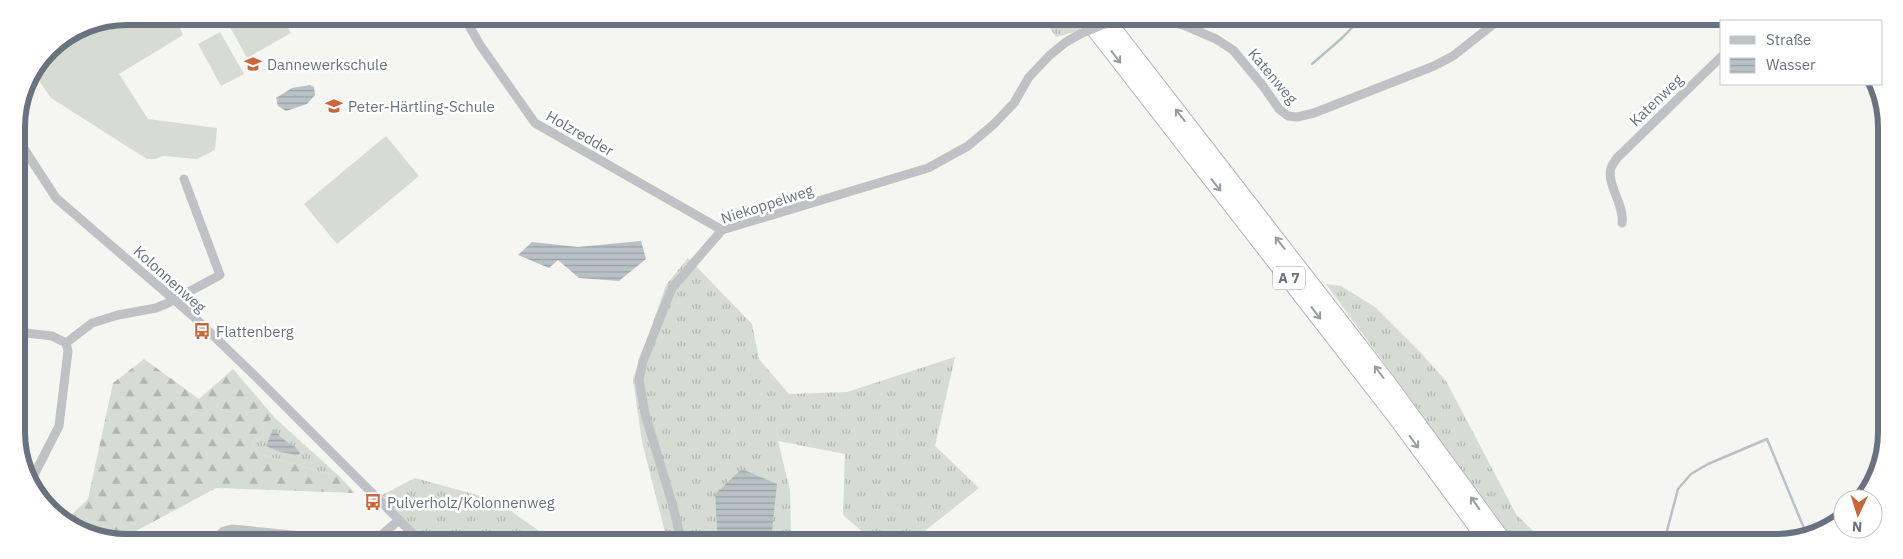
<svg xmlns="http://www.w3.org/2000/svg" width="1903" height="559" viewBox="0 0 1903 559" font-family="'IBM Plex Sans',sans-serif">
<defs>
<pattern id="grass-tufts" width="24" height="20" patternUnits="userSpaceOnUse" patternTransform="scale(1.25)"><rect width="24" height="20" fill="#d6dbd4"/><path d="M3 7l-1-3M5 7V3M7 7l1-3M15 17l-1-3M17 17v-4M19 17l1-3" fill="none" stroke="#b1b6b1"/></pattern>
<pattern id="forest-firs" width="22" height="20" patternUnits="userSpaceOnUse" patternTransform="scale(1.25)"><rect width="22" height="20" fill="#d6dbd4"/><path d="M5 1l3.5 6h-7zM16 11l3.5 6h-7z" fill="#b1b6b1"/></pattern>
<pattern id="water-rules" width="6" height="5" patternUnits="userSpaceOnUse" patternTransform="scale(1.25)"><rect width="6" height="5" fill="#b8c1c5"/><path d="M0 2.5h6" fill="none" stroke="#99a1a5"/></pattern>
</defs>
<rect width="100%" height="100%" fill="#f5f5f2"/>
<!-- grass -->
<g fill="url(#grass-tufts)">
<path d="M 1043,18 L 1072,18 L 1081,30 L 1056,37 Z"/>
<path d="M 688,258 L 752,324 L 759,359 L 789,394 L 847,392 L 955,357 L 935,446 L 979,488 L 912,541 L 880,541 L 864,533 L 843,515 L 845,454 L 778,441 L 790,490 L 791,531 L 780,540 L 758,540 L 772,531 L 727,484 L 715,494 L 717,532 L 725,540 L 667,540 L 642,442 L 633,379 L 666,285 Z"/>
<path d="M 1326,284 L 1341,286 L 1375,307 L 1421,353 L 1446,381 L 1516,514 L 1544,542 L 1515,542 Z"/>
<path d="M 275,418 L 340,477 L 259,454 L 252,443 L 265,423 Z"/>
<path d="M 415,478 L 495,500 L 552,540 L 425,540 L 380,496 Z"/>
</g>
<!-- forest -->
<path fill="url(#forest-firs)" d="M 144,359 L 199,399 L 233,369 L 275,418 L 265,423 L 252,443 L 259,454 L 340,477 L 355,493 L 216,488 L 121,539 L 98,539 L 66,520 L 88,499 L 113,383 Z"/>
<!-- garden -->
<g fill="#d6dbd4">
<path d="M 127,16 L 175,16 L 183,35 L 119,74 L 148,119 L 217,128 L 215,150 L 197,159 L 163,156 L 155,159 L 147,159 L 51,98 L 33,72 L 49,48 L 85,25 Z"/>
<path d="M 224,16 L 282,17 L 291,33 L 247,58 Z"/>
<path d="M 220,32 L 244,74 L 221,86 L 198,44 Z"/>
<path d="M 386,136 L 419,176 L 337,244 L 304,204 Z"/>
</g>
<!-- water -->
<g fill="url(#water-rules)">
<path d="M 310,85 L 314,87 L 315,95 L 307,104 L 286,111 L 278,106 L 276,98 L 292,88 Z"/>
<path d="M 641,241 L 646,259 L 619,281 L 579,278 L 558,260 L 549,268 L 518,255 L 532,242 L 578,247 Z"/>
<path d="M 273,429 C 277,431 278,435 282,438 C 288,444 296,445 300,453 L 298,455 L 280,452 L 266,446 Z"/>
<path d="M 742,469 L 777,484 L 772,531 L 758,540 L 725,540 L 717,532 L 715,494 Z"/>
</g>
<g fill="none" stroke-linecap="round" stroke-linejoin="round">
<!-- stream -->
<g stroke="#b8c1c5" stroke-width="2.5">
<path d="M 1312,64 L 1342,38 L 1360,19"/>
<path d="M 1664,542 L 1678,489 L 1691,474 L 1708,464 L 1767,439 L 1806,533"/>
</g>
<!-- highway casing -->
<g stroke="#b2b4b7" stroke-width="18">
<g id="highway">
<path d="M 1086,18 L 1395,416 L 1488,542"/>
<path d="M 1105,18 L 1387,382 L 1504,542"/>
</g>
</g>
<!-- street -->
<g stroke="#bfc1c5" stroke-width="9">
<path d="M 464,17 L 480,45 L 535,123 L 722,230"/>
<path d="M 1132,20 L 1160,19 L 1186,26 L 1216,39 L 1233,50 L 1263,86 L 1279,109 L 1288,116 L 1297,117 L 1314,113 L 1434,66 L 1453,56 L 1500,19"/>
<path d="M 1758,21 L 1759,20"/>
<path d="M 17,138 L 56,198 L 193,316 L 253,374 L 419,540"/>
<path d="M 1622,223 C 1625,205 1606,184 1611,168 C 1612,165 1615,161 1617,158 L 1722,56"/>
<path d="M 18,332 L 52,336 L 66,343"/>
<path d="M 66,343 L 92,323 L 118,315 L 156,308 L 168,303 L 220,275 L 184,179"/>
<path d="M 32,479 L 59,426 L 68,351 L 66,343"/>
<path d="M 214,539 L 224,531 L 232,529 L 313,537 L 352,540"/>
<path d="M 373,540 L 377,539 L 399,520"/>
<path d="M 681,540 L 673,506 L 645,414 L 639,380 L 643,361 L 672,288 L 722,230 L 928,168 L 968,146 L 994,124 L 1014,103 L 1029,77 L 1050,55 L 1066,42 L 1082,33"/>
</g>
<!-- highway -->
<use href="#highway" stroke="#fff" stroke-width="16"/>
<!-- street-bridge -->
<path stroke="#bfc1c5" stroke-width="9" d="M 1082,33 L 1104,24 L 1132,20"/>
</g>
<!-- one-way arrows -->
<defs><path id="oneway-shaft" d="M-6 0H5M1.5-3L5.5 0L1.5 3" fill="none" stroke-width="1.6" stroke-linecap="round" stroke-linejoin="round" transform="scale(1.25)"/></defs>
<g stroke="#959da5">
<use href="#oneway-shaft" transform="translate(1116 57) rotate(52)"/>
<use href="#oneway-shaft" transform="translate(1180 115) rotate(-128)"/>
<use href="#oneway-shaft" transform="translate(1216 185) rotate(52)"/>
<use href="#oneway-shaft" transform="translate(1280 243) rotate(-128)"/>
<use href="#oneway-shaft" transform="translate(1316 313) rotate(52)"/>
<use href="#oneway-shaft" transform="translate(1379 372) rotate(-127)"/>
<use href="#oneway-shaft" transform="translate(1414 442) rotate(54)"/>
<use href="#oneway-shaft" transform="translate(1475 503) rotate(-126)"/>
</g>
<!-- icons -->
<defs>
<g id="school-bare" transform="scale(1.35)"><path d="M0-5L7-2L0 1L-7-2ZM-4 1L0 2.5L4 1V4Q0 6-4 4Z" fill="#cb663b" stroke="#fff" stroke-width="2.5" paint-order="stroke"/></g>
<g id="bus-bare" transform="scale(1.35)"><path d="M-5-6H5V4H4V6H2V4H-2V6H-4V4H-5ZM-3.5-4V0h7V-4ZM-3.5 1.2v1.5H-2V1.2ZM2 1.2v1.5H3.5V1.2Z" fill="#cb663b" stroke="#fff" stroke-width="2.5" paint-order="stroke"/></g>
</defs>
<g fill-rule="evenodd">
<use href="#school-bare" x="253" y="64"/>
<use href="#school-bare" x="334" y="106"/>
<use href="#bus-bare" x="202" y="331"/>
<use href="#bus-bare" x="373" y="502"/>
</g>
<g text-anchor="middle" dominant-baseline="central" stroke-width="5" stroke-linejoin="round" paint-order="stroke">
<!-- shield labels -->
<rect fill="#fff" stroke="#959da5" stroke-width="1" x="1273" y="266.5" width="32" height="23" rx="4"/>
<g font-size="14" font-weight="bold" fill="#68737f">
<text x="1289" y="278">A 7</text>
</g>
<!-- poi labels -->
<g font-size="15" fill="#68737f" stroke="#fff" text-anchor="start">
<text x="267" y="64">Dannewerkschule</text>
<text x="348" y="106">Peter-Härtling-Schule</text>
<text x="216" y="331">Flattenberg</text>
<text x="387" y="502">Pulverholz/Kolonnenweg</text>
</g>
<!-- street labels -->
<g font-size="15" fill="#68737f" stroke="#fff">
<text transform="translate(1273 76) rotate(50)">Katenweg</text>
<text transform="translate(1656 100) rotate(-44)">Katenweg</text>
<text transform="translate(580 133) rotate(30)">Holzredder</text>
<text transform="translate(767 204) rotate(-18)">Niekoppelweg</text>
<text transform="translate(170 279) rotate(42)">Kolonnenweg</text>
</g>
</g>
<!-- crop -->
<path d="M0 0H1903V559H0ZM127 25H1776A102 102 0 0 1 1878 127V432A102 102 0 0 1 1776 534H127A102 102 0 0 1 25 432V127A102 102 0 0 1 127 25Z" fill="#fff" fill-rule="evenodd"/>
<path fill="none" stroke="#68737f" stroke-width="6" d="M127 25H1776A102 102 0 0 1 1878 127V432A102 102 0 0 1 1776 534H127A102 102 0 0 1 25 432V127A102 102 0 0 1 127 25Z"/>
<!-- legend -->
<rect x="1720" y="20" width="162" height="65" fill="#ffffff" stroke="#c3c7cc"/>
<rect x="1730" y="36" width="25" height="8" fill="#bfc1c5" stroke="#c3c7cc"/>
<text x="1766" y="45" font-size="15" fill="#68737f">Straße</text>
<rect x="1730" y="58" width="25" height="15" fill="url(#water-rules)" stroke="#c3c7cc"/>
<text x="1766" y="70" font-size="15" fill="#68737f">Wasser</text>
<!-- north arrow -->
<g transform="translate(1858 514) rotate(184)"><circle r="24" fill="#ffffff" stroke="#c3c7cc"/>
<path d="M0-4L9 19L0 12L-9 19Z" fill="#cb663b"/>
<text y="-8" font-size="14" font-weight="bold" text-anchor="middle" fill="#68737f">N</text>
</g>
</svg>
